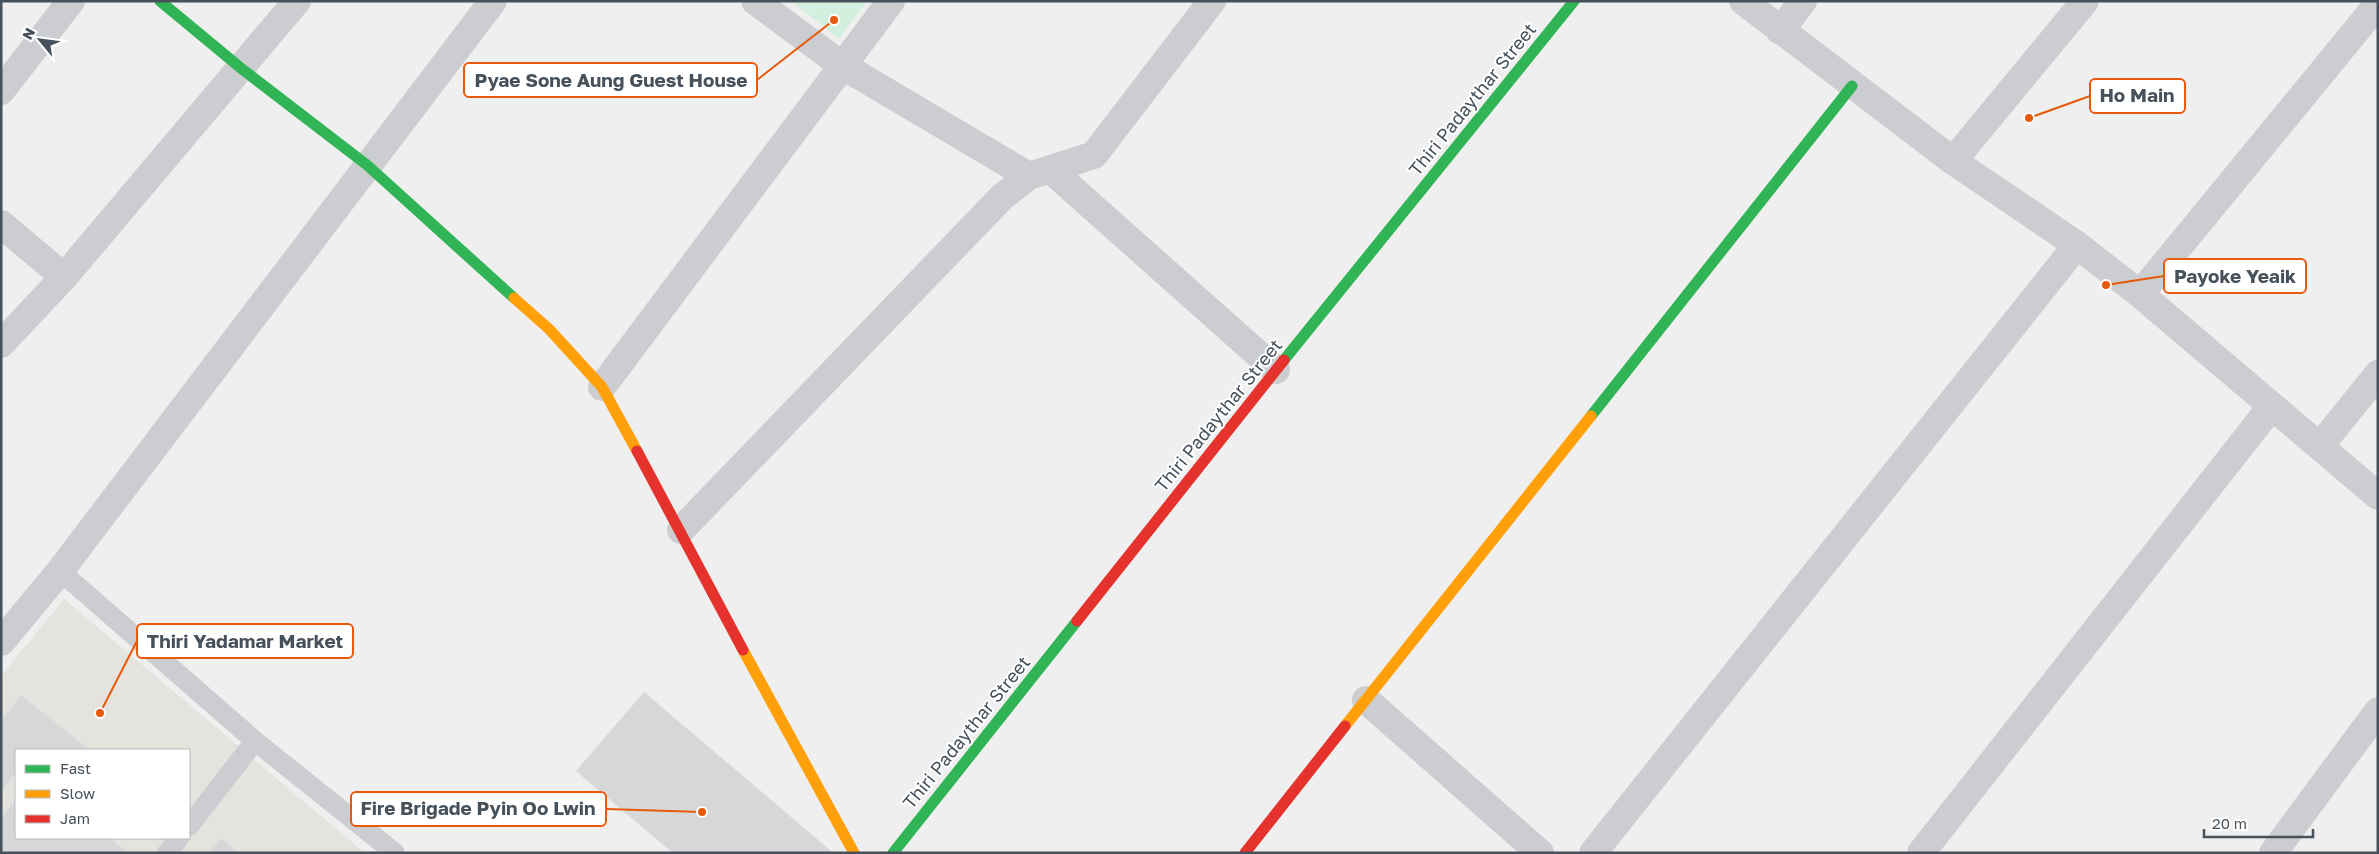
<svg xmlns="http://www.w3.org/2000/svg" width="2379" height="854" viewBox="0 0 2379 854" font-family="'Golos Text',sans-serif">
<rect width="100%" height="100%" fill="#f0efef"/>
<!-- commercial -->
<path fill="#e5e3dd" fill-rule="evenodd" d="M 64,599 L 365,853 L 1,853 L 1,676 ZM 16,750 L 189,750 L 189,838 L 16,838 Z"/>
<!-- green -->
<path fill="#d3efde" d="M 791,1 L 867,1 L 839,39 Z"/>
<!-- building -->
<g fill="#d7d7d9" stroke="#e1e1e2">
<path d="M 644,692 L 831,851 L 829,853 L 673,853 L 576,771 Z"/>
<path d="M 21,695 L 90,750 L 16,750 L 16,774 L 1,792 L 1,721 Z"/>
<path d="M 16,798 L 16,838 L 110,838 L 129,853 L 1,853 L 1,818 Z"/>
<path d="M 221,838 L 239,853 L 209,853 Z"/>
</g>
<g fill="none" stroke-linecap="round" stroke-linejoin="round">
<!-- lane -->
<g stroke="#cbcdd0" stroke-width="20">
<path d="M 60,571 L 255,741 L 395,853"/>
<path d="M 189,826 L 255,741"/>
<path d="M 167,853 L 179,838"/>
</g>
<!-- street -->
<g stroke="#cbcdd0" stroke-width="28">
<path d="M 755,1 L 843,66 L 1029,176"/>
<path d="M 1743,1 L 1953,161 L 2077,245 L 2140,294 L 2378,496"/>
<path d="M 1780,31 L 1803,1"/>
<path d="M 1,91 L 71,1"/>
<path d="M 1953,161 L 2085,1"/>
<path d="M 1051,170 L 1276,370"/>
<path d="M 1,224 L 64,277"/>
<path d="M 2140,294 L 2378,4"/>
<path d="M 1,344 L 64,277 L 297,1"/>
<path d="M 602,387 L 891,1"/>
<path d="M 2320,446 L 2378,374"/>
<path d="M 681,530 L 1002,197 L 1029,176 L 1094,155 L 1212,1"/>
<path d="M 1,642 L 60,571 L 493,1"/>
<path d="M 1366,700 L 1540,853"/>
<path d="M 1593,853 L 2077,245"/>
<path d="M 1921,853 L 2271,407"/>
<path d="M 2273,853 L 2378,711"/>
</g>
<!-- fast -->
<g stroke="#30b455" stroke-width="11">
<path d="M 160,1 L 242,69 L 367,165 L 514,298"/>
<path d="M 1284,360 L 1574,1"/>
<path d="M 1591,416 L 1852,86"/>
<path d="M 893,853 L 1077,621"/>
</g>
<!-- slow -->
<g stroke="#ff9f0a" stroke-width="11">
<path d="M 514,298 L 549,329 L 602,387 L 637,451"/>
<path d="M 743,650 L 854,853"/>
<path d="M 1345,726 L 1591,416"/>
</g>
<!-- jam -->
<g stroke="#e5322d" stroke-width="11">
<path d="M 637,451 L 743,650"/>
<path d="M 1077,621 L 1284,360"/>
<path d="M 1245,853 L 1345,726"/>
</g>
</g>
<g text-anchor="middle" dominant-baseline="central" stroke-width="4" stroke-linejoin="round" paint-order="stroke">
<!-- street labels -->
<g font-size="18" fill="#46515b" stroke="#fff">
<text transform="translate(1472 99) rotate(-51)">Thiri Padaythar Street</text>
<text transform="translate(1218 415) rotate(-51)">Thiri Padaythar Street</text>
<text transform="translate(966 732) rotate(-51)">Thiri Padaythar Street</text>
</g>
</g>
<!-- callouts -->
<path fill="none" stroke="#e8590c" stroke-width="2" d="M834 20L757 80M2029 118L2090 96M2106 285L2164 276M100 713L137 641M702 812L606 809"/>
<g fill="#e8590c" stroke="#fff" stroke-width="2">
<circle cx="834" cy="20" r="5"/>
<circle cx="2029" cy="118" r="5"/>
<circle cx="2106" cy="285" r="5"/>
<circle cx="100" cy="713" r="5"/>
<circle cx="702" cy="812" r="5"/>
</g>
<g fill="#fff" stroke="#e8590c" stroke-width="2">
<rect x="464" y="63" width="293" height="34" rx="5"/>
<rect x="2090" y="79" width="95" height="34" rx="5"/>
<rect x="2164" y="259" width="142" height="34" rx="5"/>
<rect x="137" y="624" width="216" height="34" rx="5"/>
<rect x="351" y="792" width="255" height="34" rx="5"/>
</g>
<g font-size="19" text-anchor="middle" font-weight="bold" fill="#46515b">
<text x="611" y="87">Pyae Sone Aung Guest House</text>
<text x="2137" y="102">Ho Main</text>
<text x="2235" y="283">Payoke Yeaik</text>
<text x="245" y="648">Thiri Yadamar Market</text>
<text x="478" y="815">Fire Brigade Pyin Oo Lwin</text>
</g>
<!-- border -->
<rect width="2379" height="854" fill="none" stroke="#46515b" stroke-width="5"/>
<!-- legend -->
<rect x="15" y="749" width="175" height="90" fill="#ffffff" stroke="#b5b9bd"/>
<rect x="25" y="765" width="25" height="8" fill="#30b455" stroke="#b5b9bd"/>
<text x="60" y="774" font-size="15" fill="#46515b">Fast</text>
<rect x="25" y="790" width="25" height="8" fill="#ff9f0a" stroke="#b5b9bd"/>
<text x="60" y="799" font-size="15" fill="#46515b">Slow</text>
<rect x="25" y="815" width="25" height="8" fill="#e5322d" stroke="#b5b9bd"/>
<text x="60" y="824" font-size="15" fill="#46515b">Jam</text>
<!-- north arrow -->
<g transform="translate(40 40) rotate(299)" stroke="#ffffff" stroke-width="4" paint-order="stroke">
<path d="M0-4L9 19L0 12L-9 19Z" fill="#46515b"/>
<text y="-8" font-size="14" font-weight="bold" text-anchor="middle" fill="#46515b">N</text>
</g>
<!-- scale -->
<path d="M2204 829v8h109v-8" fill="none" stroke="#46515b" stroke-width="2.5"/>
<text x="2212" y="829" font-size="15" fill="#46515b" stroke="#ffffff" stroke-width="4" paint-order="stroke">20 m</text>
</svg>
